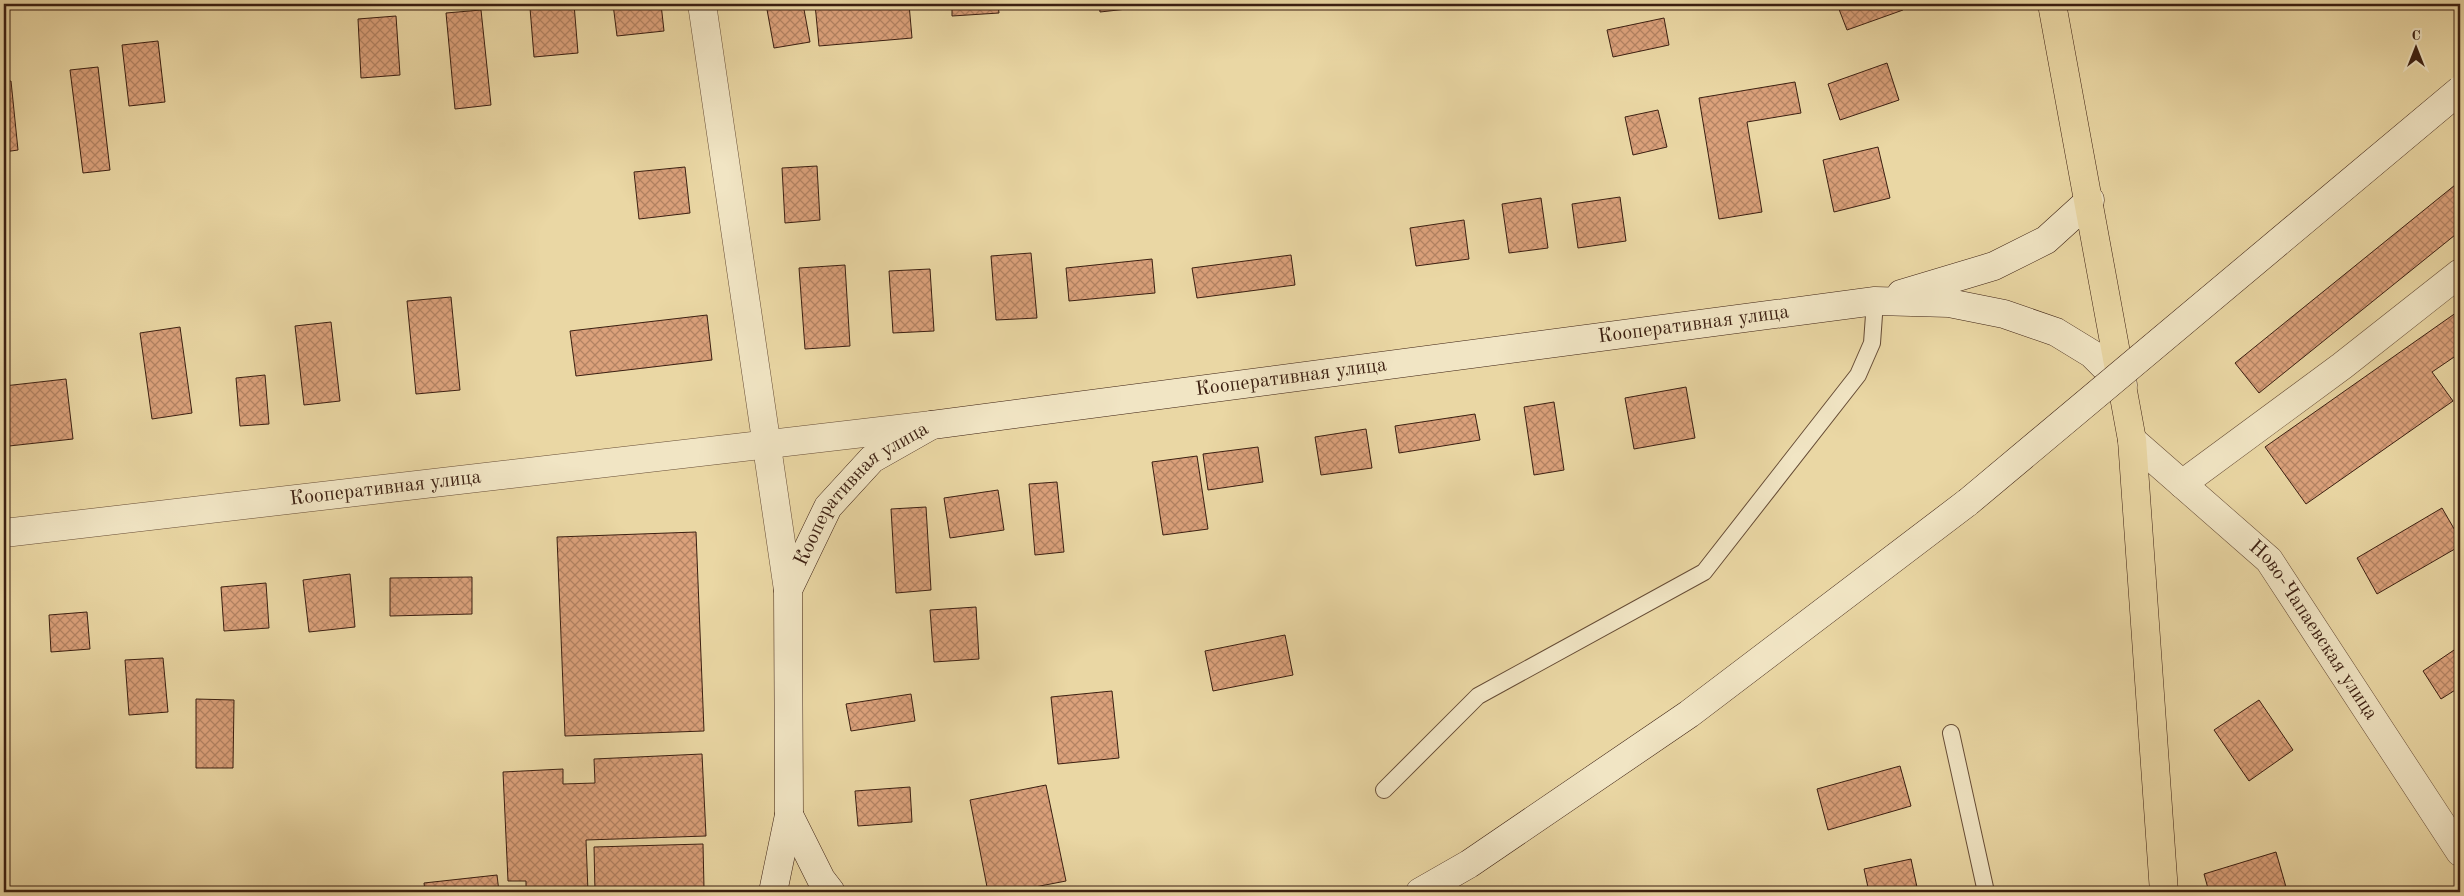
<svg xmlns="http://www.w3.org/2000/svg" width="2464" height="896" viewBox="0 0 2464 896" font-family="'Old Standard TT',serif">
<defs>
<pattern id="building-cross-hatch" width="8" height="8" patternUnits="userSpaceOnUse" patternTransform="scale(1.25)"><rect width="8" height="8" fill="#dba17b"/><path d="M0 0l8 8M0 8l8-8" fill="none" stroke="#b38363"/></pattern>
</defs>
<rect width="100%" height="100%" fill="#ead7a4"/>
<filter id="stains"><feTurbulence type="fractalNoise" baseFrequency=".004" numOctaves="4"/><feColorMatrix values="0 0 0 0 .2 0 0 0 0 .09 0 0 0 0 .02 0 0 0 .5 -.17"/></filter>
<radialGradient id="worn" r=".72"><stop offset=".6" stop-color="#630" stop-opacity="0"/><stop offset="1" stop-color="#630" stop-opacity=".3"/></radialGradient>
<!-- building -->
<g fill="url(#building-cross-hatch)" stroke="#3b1f11">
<path d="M 574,4 L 578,53 L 534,57 L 530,8 Z"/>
<path d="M 613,4 L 661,4 L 664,31 L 617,36 Z"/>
<path d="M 766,4 L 803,4 L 810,42 L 774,48 Z"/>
<path d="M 815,4 L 909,4 L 912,38 L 819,46 Z"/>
<path d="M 952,4 L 998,4 L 999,13 L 952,16 Z"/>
<path d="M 1099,4 L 1136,4 L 1136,8 L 1100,12 Z"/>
<path d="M 1837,4 L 1900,4 L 1903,10 L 1847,30 Z"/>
<path d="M 481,10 L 491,105 L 455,109 L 446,13 Z"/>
<path d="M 396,16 L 400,75 L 361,78 L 358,19 Z"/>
<path d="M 1664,18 L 1669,45 L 1613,57 L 1607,30 Z"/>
<path d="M 158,41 L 165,102 L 129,106 L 122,45 Z"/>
<path d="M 1887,63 L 1899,100 L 1840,120 L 1828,84 Z"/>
<path d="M 98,67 L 110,170 L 83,173 L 70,70 Z"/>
<path d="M 11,81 L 18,150 L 4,152 L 4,82 Z"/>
<path d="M 1795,82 L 1801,113 L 1747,122 L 1762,212 L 1719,219 L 1699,98 Z"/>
<path d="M 1658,110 L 1667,147 L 1633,155 L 1625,117 Z"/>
<path d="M 1878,147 L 1890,198 L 1834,212 L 1823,160 Z"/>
<path d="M 817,166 L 820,220 L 785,223 L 782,168 Z"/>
<path d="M 685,167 L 690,213 L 639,219 L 634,172 Z"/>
<path d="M 2460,181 L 2460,231 L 2259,393 L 2235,363 Z"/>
<path d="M 1620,197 L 1626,241 L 1578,248 L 1572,204 Z"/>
<path d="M 1541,198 L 1548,248 L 1509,253 L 1502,204 Z"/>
<path d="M 1464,220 L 1469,259 L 1416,266 L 1410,228 Z"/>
<path d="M 1031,253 L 1037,318 L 996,320 L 991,256 Z"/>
<path d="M 1291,255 L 1295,285 L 1197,298 L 1192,268 Z"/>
<path d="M 1152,259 L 1155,293 L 1069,301 L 1066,268 Z"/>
<path d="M 845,265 L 850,346 L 805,349 L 799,268 Z"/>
<path d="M 930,269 L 934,331 L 893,333 L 889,271 Z"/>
<path d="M 451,297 L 460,390 L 416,394 L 407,301 Z"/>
<path d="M 2460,310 L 2460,353 L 2432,372 L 2453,401 L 2306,504 L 2265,447 Z"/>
<path d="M 707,315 L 712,360 L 576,376 L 570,331 Z"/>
<path d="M 331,322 L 340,401 L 304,405 L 295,326 Z"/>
<path d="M 180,327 L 192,413 L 152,419 L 140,333 Z"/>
<path d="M 265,375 L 269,424 L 240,426 L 236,378 Z"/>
<path d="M 66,379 L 73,439 L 9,446 L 4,386 Z"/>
<path d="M 1686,387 L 1695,438 L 1634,449 L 1625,398 Z"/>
<path d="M 1554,402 L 1564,470 L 1534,475 L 1524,407 Z"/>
<path d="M 1475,414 L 1480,440 L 1399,453 L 1395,426 Z"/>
<path d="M 1366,429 L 1372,468 L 1321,475 L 1315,437 Z"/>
<path d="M 1258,447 L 1263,482 L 1208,490 L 1203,454 Z"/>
<path d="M 1197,456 L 1208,529 L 1163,535 L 1152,462 Z"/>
<path d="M 1057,482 L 1064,552 L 1035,555 L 1029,484 Z"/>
<path d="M 998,490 L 1004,530 L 950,538 L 944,498 Z"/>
<path d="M 926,507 L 931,590 L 896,593 L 891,509 Z"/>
<path d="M 2442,508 L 2460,539 L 2460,546 L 2377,594 L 2357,558 Z"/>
<path d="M 696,532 L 704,731 L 565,736 L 557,537 Z"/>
<path d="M 350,574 L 355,627 L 309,632 L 303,580 Z"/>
<path d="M 472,577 L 472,614 L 390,616 L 390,578 Z"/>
<path d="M 266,583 L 269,628 L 224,631 L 221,587 Z"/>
<path d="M 976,607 L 979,659 L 934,662 L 930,610 Z"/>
<path d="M 87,612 L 90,649 L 51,652 L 49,615 Z"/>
<path d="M 1285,635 L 1293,675 L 1213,691 L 1205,651 Z"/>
<path d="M 2460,646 L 2460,687 L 2441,699 L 2423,671 Z"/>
<path d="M 163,658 L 168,712 L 129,715 L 125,660 Z"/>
<path d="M 1112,691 L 1119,758 L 1058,764 L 1051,697 Z"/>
<path d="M 911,694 L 915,721 L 851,731 L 846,704 Z"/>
<path d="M 196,699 L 234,700 L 233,768 L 196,768 Z"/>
<path d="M 2259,700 L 2293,750 L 2249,781 L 2214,730 Z"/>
<path d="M 702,754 L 706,836 L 586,840 L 588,892 L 526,892 L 526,881 L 508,881 L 503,772 L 563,769 L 563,784 L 595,783 L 594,759 Z"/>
<path d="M 1900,766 L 1911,806 L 1828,830 L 1817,789 Z"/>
<path d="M 1046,785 L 1066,881 L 1009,892 L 988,892 L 970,800 Z"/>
<path d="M 910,787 L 912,822 L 858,826 L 855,791 Z"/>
<path d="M 703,844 L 704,888 L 595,892 L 594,847 Z"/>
<path d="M 2276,852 L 2286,887 L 2268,892 L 2209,892 L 2204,874 Z"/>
<path d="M 1911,859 L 1918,892 L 1869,892 L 1864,869 Z"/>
<path d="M 497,875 L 499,892 L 425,892 L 424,883 Z"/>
</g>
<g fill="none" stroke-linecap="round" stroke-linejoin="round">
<!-- service casing -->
<g stroke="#674d36" stroke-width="18">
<g id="service">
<path d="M 1951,733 L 1986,892"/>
<path d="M 1384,790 L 1478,696 L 1704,572 L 1858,375 L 1872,343 L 1875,301"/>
</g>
</g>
<!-- minor casing -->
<g stroke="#674d36" stroke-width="29">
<g id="minor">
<path d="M 702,4 L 788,590"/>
<path id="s1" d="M 2132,440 L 2269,560 L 2460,852"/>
<path d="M 2182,484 L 2342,366 L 2460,273"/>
<path id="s2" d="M 4,533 L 932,425"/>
</g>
</g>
<!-- secondary casing -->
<g stroke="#3b1f11" stroke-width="29">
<g id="secondary">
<path d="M 1901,294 L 1994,266 L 2046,240 L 2090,200"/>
<path d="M 789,815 L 821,879 L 831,892"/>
<path id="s3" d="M 773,892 L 789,815 L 788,590 L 828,507 L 872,459 L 932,425 L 1875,301 L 1949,303 L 2004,314 L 2056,332 L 2092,354 L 2123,385"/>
<path d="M 1420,892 L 1469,864 L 1689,714 L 1968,502"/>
</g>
</g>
<!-- primary casing -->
<g stroke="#3b1f11" stroke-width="29">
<path id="primary" d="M 2052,4 L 2132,440 L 2164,892"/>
</g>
<!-- service -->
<use href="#service" stroke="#f1e5c4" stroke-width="16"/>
<!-- minor -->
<use href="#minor" stroke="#f1e5c4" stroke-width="28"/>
<!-- secondary -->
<use href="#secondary" stroke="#f1e5c4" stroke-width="28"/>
<!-- primary -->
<use href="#primary" stroke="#ead7a4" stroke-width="28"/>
<!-- secondary-bridge casing -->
<g stroke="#3b1f11" stroke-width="29" stroke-linecap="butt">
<path id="secondary-bridge" d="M 1968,502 L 2460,90"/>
</g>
<!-- secondary-bridge -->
<use href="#secondary-bridge" stroke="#f1e5c4" stroke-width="28"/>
</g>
<g text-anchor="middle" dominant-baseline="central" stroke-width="4" stroke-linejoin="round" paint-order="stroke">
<!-- street labels -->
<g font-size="20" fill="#3b1f11" stroke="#f1e5c4">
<text stroke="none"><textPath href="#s3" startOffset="1298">Кооперативная улица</textPath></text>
<text stroke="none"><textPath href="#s3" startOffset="892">Кооперативная улица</textPath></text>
<text stroke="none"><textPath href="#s2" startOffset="384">Кооперативная улица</textPath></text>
<text stroke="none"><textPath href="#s3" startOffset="428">Кооперативная улица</textPath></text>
<text stroke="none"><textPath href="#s1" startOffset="265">Ново-Чапаевская улица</textPath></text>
</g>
</g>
<!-- margin -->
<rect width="2464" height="896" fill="none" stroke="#ead7a4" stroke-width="20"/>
<rect x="5" y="5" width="2454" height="886" fill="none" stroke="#3b1f11" stroke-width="2.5"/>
<rect x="10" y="10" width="2444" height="876" fill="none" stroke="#3b1f11"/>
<!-- north arrow -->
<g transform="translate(2416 48)" stroke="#f1e5c4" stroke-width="4" paint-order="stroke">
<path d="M0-4L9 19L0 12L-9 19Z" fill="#3b1f11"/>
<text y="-8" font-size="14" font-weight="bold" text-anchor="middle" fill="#3b1f11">С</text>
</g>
<rect width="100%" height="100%" filter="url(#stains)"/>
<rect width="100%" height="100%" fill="url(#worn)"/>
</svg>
